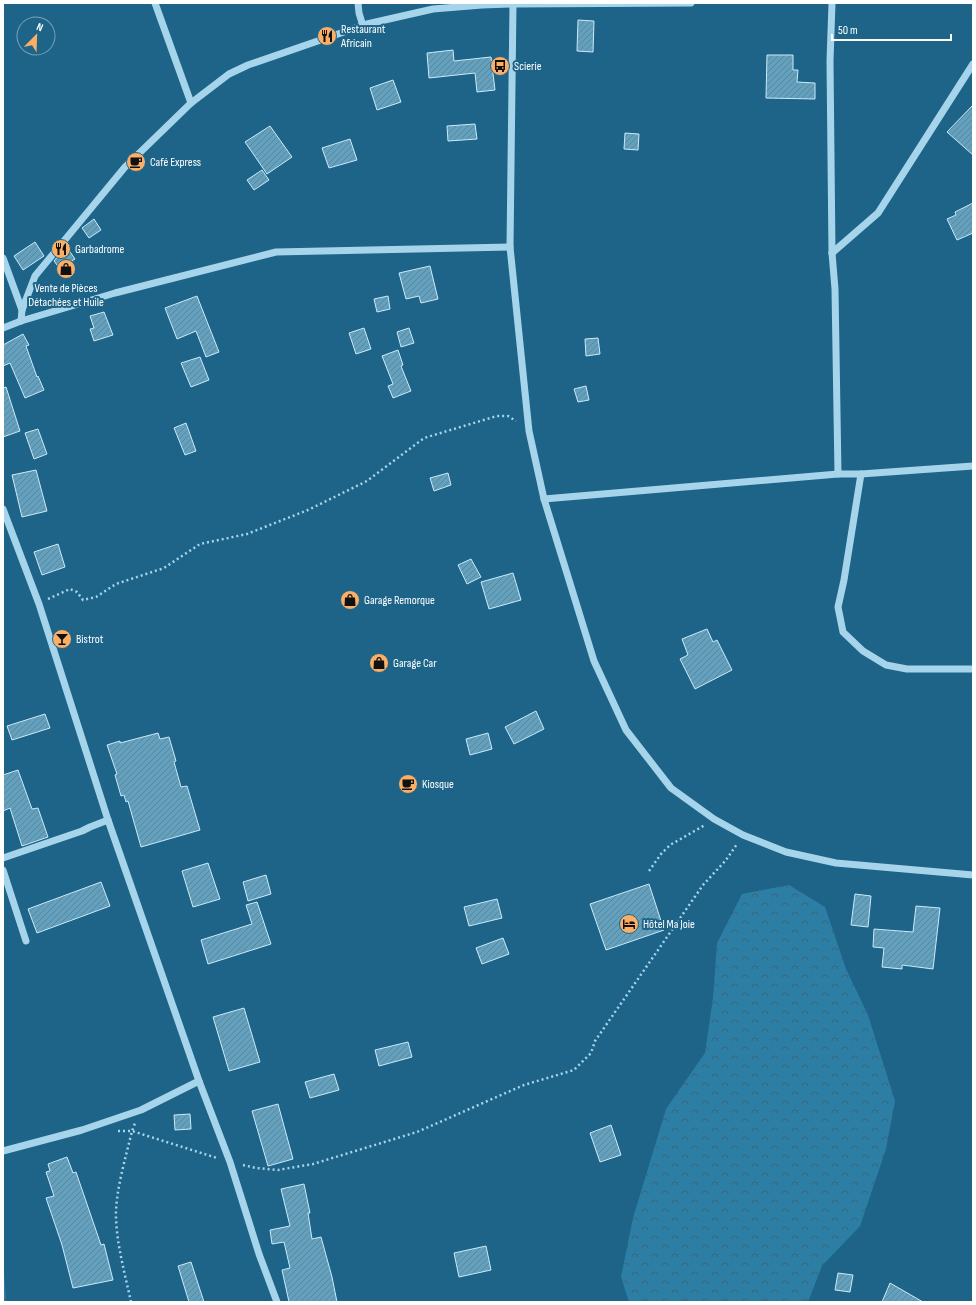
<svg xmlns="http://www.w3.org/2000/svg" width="976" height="1305" viewBox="0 0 976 1305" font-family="'Sofia Sans Condensed',sans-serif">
<defs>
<pattern id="forest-crowns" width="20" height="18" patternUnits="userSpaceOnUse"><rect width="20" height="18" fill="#2d7ea4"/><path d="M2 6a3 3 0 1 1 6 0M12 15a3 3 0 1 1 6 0" fill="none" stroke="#3c6578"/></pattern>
<pattern id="building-hatch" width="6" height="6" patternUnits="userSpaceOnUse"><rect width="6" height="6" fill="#63a0bd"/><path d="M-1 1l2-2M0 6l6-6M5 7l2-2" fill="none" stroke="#5c879b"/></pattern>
</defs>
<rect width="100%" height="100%" fill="#1d6488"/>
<!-- forest -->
<g fill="url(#forest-crowns)">
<path d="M 789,885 L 825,907 L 846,969 L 868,1015 L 895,1101 L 886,1149 L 860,1226 L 822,1266 L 808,1302 L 629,1302 L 621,1277 L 633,1218 L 666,1109 L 705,1053 L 713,998 L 717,943 L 742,894 Z"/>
<path d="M 3,1255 L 6,1302 L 3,1302 Z"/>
</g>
<!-- building -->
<g fill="url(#building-hatch)" stroke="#cbeaf8">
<path d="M 578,20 L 594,21 L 593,52 L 577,51 Z"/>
<path d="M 453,50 L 454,61 L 491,57 L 495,90 L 477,92 L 475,73 L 429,78 L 427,53 Z"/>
<path d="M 767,55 L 793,55 L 793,70 L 798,70 L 797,82 L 815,83 L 815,99 L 766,98 Z"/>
<path d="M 393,80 L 401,102 L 377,110 L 370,88 Z"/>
<path d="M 973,105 L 973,155 L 947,132 Z"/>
<path d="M 475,124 L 477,139 L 448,141 L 447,126 Z"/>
<path d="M 270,126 L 292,157 L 267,174 L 245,142 Z"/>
<path d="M 625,133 L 639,134 L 638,150 L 624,149 Z"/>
<path d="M 350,139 L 357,160 L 329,168 L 322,148 Z"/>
<path d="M 262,170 L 269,180 L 254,190 L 247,180 Z"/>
<path d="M 973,203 L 973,233 L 957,240 L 947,219 L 956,215 L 955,212 Z"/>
<path d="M 94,219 L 101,230 L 89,238 L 82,228 Z"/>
<path d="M 35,242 L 44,256 L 23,270 L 14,256 Z"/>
<path d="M 66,246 L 75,259 L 60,269 L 54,261 Z"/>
<path d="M 430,266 L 438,299 L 421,303 L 419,296 L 406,299 L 399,273 Z"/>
<path d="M 197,296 L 219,352 L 206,357 L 196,331 L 177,339 L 165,308 Z"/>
<path d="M 388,296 L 390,309 L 377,312 L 374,299 Z"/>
<path d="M 104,312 L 113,335 L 94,341 L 90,329 L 94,328 L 90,316 Z"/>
<path d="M 364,328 L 371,349 L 356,354 L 349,333 Z"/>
<path d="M 409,328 L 414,343 L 401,347 L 397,332 Z"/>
<path d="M 23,334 L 29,345 L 26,346 L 37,377 L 38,376 L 44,390 L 25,398 L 10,363 L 3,366 L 3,345 Z"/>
<path d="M 598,338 L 600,354 L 586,356 L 585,339 Z"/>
<path d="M 398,350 L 403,365 L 401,366 L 411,391 L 393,398 L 388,386 L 393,384 L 382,356 Z"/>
<path d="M 200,357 L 209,380 L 191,387 L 181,363 Z"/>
<path d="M 586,386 L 589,400 L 578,402 L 574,389 Z"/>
<path d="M 6,387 L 20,431 L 3,437 L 3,388 Z"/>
<path d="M 186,423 L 196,451 L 185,455 L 174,428 Z"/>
<path d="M 38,429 L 47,454 L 34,459 L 25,433 Z"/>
<path d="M 36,470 L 47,511 L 22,517 L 12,475 Z"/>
<path d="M 448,473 L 451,485 L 434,491 L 430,478 Z"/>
<path d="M 58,544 L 65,567 L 42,575 L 34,552 Z"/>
<path d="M 471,559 L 481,577 L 467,584 L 458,565 Z"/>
<path d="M 513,573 L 521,600 L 489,609 L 481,582 Z"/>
<path d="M 707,629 L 713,642 L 717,640 L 732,670 L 695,689 L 680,659 L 688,655 L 682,639 Z"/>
<path d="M 536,711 L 544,729 L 514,744 L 505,727 Z"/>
<path d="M 45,714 L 50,728 L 12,740 L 7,726 Z"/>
<path d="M 158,733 L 160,739 L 169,737 L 176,761 L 174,762 L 181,787 L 187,786 L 200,830 L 141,847 L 128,801 L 126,802 L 124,795 L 121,796 L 115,775 L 117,774 L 107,745 L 120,741 L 120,743 Z"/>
<path d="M 488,733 L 492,749 L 470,755 L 466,739 Z"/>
<path d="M 18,770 L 32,809 L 38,808 L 48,837 L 22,846 L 10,808 L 3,811 L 3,775 Z"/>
<path d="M 208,863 L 220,899 L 193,907 L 182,871 Z"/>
<path d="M 266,875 L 271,894 L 248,901 L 243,882 Z"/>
<path d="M 101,882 L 110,906 L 37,933 L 28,909 Z"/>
<path d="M 649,884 L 664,930 L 606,950 L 590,904 Z"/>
<path d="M 855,894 L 871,896 L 868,927 L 851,925 Z"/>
<path d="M 497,899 L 502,918 L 469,926 L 464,907 Z"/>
<path d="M 257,902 L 271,944 L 208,964 L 201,940 L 252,924 L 246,905 Z"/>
<path d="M 916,906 L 940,908 L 933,969 L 902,965 L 902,969 L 882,967 L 884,948 L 873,947 L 874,929 L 913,932 Z"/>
<path d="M 503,938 L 509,954 L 482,964 L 476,948 Z"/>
<path d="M 244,1008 L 260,1062 L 229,1071 L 213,1017 Z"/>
<path d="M 408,1042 L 412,1057 L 379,1066 L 375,1050 Z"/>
<path d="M 334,1074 L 339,1090 L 310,1098 L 305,1082 Z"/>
<path d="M 278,1104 L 293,1159 L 268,1166 L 252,1111 Z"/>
<path d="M 190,1114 L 191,1129 L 175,1130 L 174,1115 Z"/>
<path d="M 611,1125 L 621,1155 L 600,1162 L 590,1133 Z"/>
<path d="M 67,1157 L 73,1173 L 76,1172 L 101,1245 L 104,1244 L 113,1280 L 73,1288 L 62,1245 L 46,1198 L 54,1196 L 46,1172 L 50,1171 L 48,1164 Z"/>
<path d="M 304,1184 L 310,1213 L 308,1213 L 312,1239 L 321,1237 L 332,1277 L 337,1302 L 289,1302 L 282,1270 L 290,1268 L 284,1242 L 272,1244 L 270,1230 L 290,1226 L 281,1189 Z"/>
<path d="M 486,1246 L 491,1270 L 459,1277 L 454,1253 Z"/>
<path d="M 191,1262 L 204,1302 L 189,1302 L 178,1266 Z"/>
<path d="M 838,1273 L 853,1275 L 850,1292 L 835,1290 Z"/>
<path d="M 890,1283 L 923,1302 L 882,1302 Z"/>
</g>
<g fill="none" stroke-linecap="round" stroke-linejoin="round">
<!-- path -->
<g stroke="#a6d5eb" stroke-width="2.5" stroke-dasharray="2 3" stroke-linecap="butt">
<path d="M 48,599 L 70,589 L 77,592 L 83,600 L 96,597 L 116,584 L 164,568 L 200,544 L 247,534 L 308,510 L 367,481 L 424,438 L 497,416 L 508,416 L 516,421"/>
<path d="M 649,871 L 661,854 L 670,845 L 705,825"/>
<path d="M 118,1131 L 132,1131 L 217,1158"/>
<path d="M 243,1165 L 256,1168 L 278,1170 L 313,1164 L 417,1132 L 524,1085 L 574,1070 L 591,1053 L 595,1041 L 703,885 L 726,860 L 737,844"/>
<path d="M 131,1302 C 125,1274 117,1246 116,1218 C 115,1193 126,1156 132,1131 L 135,1123"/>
</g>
<!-- minor -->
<g stroke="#a6d5eb" stroke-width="7">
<path d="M 155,3 L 191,103"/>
<path d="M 358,3 L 359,13 L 363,26"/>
<path d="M 513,3 L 510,247 L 529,431 L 544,499 L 838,474 L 861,474 L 973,466"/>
<path d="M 832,3 L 830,61 L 832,253 L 835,289 L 838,474"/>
<path d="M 832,253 L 878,213 L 973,64"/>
<path d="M 3,258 L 22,310"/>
<path d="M 21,321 L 22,310 L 35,276 L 125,167 L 191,103 L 229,74 L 248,65 L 367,24 L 433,9 L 482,5 L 513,4 L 691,3"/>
<path d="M 3,328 L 21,321 L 115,293 L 276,252 L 510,247"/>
<path d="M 861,474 L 844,580 L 838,607 L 843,632 L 863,651 L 886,665 L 907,669 L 973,669"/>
<path d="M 544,499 L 594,661 L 626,730 L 671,788 L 714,819 L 743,835 L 786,852 L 836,863 L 973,875"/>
<path d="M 3,509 L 39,604 L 108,820 L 199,1081 L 230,1162 L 259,1254 L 277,1302"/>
<path d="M 3,858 L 82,831 L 90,827 L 108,820"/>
<path d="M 3,870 L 26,941"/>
<path d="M 3,1151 L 82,1130 L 141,1110 L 199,1081"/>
</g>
</g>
<!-- icons -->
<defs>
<g id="restaurant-disc" transform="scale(1)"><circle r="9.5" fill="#fbae65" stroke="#1d6488"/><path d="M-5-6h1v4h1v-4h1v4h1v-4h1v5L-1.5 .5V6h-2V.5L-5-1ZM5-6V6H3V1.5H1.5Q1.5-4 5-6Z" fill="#111"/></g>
<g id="bus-disc" transform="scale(1)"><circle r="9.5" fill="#fbae65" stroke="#1d6488"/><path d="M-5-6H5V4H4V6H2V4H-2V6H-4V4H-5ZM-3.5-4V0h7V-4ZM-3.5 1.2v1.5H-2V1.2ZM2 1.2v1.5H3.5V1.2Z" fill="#111"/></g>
<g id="cafe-disc" transform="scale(1)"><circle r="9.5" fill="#fbae65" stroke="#1d6488"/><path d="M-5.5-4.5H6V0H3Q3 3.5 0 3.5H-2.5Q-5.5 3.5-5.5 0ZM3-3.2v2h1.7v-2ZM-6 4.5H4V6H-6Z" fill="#111"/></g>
<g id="shop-disc" transform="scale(1)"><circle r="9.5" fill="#fbae65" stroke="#1d6488"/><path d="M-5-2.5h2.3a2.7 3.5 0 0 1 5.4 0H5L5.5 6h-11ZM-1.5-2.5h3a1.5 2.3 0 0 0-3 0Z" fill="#111"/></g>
<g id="bar-disc" transform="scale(1)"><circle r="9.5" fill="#fbae65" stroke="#1d6488"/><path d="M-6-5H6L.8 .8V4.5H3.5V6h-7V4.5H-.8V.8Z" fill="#111"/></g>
<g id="hotel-disc" transform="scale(1)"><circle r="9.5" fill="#fbae65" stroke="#1d6488"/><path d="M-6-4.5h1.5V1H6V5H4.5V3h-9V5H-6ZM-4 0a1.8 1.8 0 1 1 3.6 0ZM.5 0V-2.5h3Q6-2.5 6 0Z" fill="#111"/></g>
</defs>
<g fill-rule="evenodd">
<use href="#restaurant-disc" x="327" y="36"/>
<use href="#bus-disc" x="500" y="66"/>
<use href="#cafe-disc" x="136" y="162"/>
<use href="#restaurant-disc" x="61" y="249"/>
<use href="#shop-disc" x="66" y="269"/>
<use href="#shop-disc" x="350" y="600"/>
<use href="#bar-disc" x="62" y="639"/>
<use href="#shop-disc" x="379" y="663"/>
<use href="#cafe-disc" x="408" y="784"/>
<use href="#hotel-disc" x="629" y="924"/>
</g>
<g text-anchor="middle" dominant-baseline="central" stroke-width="4" stroke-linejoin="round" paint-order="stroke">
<!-- poi labels -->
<g font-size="12" fill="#fff" stroke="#1d6488" text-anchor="start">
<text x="341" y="29">Restaurant<tspan x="341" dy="14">Africain</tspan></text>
<text x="514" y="66">Scierie</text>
<text x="150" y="162">Café Express</text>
<text x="75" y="249">Garbadrome</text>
<text x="66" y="288" text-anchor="middle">Vente de Pièces<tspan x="66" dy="14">Détachées et Huile</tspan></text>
<text x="364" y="600">Garage Remorque</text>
<text x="76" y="639">Bistrot</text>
<text x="393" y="663">Garage Car</text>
<text x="422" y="784">Kiosque</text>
<text x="643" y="924">Hôtel Ma Joie</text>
</g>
</g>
<!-- border -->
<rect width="976" height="1305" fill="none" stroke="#ffffff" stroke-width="8"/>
<!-- north arrow -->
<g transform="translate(36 36) rotate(23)"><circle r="19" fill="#1d6488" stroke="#77a2b8"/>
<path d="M0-3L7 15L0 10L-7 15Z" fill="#fbae65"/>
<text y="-6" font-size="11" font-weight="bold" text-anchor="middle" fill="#ffffff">N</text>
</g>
<!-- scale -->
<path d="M832 34v6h119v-6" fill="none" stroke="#ffffff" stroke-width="2"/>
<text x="838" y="34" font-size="12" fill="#ffffff" stroke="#1d6488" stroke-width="3" paint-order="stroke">50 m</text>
</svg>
